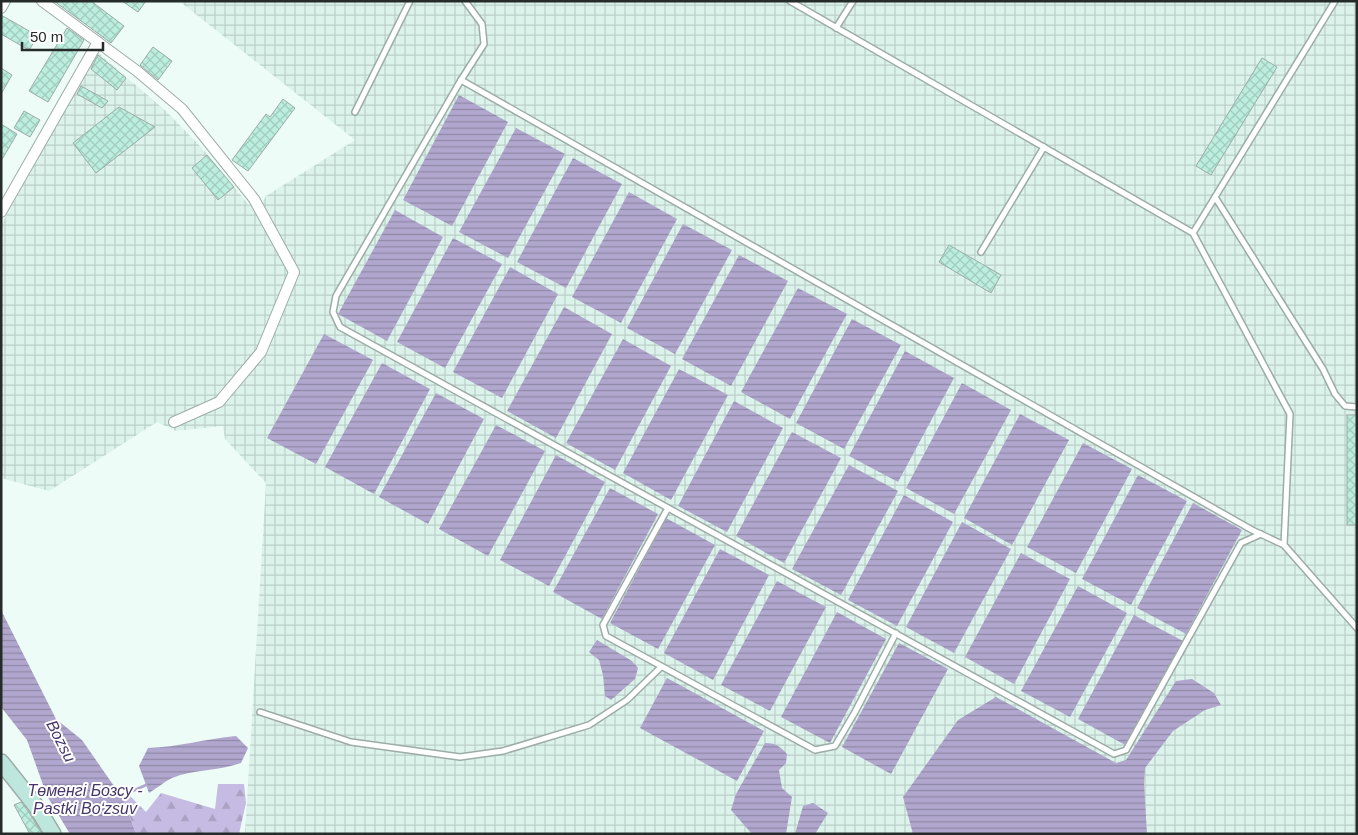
<svg xmlns="http://www.w3.org/2000/svg" width="1358" height="835" viewBox="0 0 1358 835" font-family="Helvetica,sans-serif">
<defs>
<pattern id="industrial-grid" width="8" height="8" patternUnits="userSpaceOnUse" patternTransform="scale(1.25)"><rect width="8" height="8" fill="#dbf3ea"/><path d="M0 4h8M4 0v8" fill="none" stroke="#bcd0c9"/></pattern>
<pattern id="forest-firs" width="22" height="20" patternUnits="userSpaceOnUse" patternTransform="scale(1.25)"><rect width="22" height="20" fill="#c6bbe3"/><path d="M5 1l3.5 6h-7zM16 11l3.5 6h-7z" fill="#aaa1c3"/></pattern>
<pattern id="water-rules" width="6" height="5" patternUnits="userSpaceOnUse" patternTransform="scale(1.25)"><rect width="6" height="5" fill="#b1a7ce"/><path d="M0 2.5h6" fill="none" stroke="#9088a7"/></pattern>
<pattern id="building-cross-hatch" width="8" height="8" patternUnits="userSpaceOnUse" patternTransform="scale(1.25)"><rect width="8" height="8" fill="#bbeede"/><path d="M0 0l8 8M0 8l8-8" fill="none" stroke="#a1ccbe"/></pattern>
</defs>
<rect width="100%" height="100%" fill="#edfcf7"/>
<!-- industrial -->
<path fill="url(#industrial-grid)" d="M 179,1 L 1357,1 L 1357,834 L 245,834 L 266,483 L 225,439 L 223,426 L 176,431 L 157,422 L 49,491 L 1,478 L 1,225 L 97,52 L 166,111 L 201,147 L 249,205 L 260,197 L 262,203 L 266,196 L 355,140 Z"/>
<!-- forest -->
<path fill="url(#forest-firs)" d="M 218,784 L 244,784 L 246,803 L 239,834 L 136,834 L 123,799 L 130,796 L 146,812 L 161,793 L 215,809 Z"/>
<!-- water -->
<g fill="url(#water-rules)">
<path d="M 459,95 L 508,122 L 452,226 L 403,200 Z"/>
<path d="M 516,128 L 565,154 L 508,258 L 459,232 Z"/>
<path d="M 573,158 L 622,184 L 566,288 L 517,262 Z"/>
<path d="M 629,192 L 677,219 L 621,323 L 572,297 Z"/>
<path d="M 395,210 L 443,237 L 387,341 L 338,314 Z"/>
<path d="M 683,224 L 732,250 L 675,354 L 627,328 Z"/>
<path d="M 453,238 L 502,264 L 445,368 L 397,342 Z"/>
<path d="M 739,255 L 788,281 L 731,386 L 682,359 Z"/>
<path d="M 510,267 L 558,294 L 502,398 L 453,372 Z"/>
<path d="M 798,288 L 847,314 L 790,419 L 741,392 Z"/>
<path d="M 564,307 L 612,334 L 556,438 L 507,411 Z"/>
<path d="M 852,319 L 901,345 L 844,449 L 796,423 Z"/>
<path d="M 324,334 L 373,360 L 316,464 L 267,438 Z"/>
<path d="M 623,339 L 671,366 L 615,470 L 566,443 Z"/>
<path d="M 905,351 L 954,378 L 898,482 L 849,456 Z"/>
<path d="M 382,363 L 430,389 L 374,494 L 325,467 Z"/>
<path d="M 679,369 L 728,395 L 671,500 L 623,473 Z"/>
<path d="M 962,383 L 1011,410 L 954,514 L 906,488 Z"/>
<path d="M 436,393 L 484,419 L 428,524 L 379,497 Z"/>
<path d="M 734,401 L 783,428 L 727,532 L 678,506 Z"/>
<path d="M 1020,414 L 1069,440 L 1012,545 L 964,518 Z"/>
<path d="M 496,425 L 545,451 L 488,556 L 439,529 Z"/>
<path d="M 792,432 L 841,458 L 784,563 L 736,536 Z"/>
<path d="M 1083,443 L 1132,469 L 1076,573 L 1027,547 Z"/>
<path d="M 556,455 L 605,482 L 549,586 L 500,560 Z"/>
<path d="M 849,465 L 898,491 L 841,595 L 792,569 Z"/>
<path d="M 1138,475 L 1187,501 L 1131,605 L 1082,579 Z"/>
<path d="M 610,488 L 658,514 L 602,619 L 553,592 Z"/>
<path d="M 904,495 L 953,522 L 897,626 L 848,600 Z"/>
<path d="M 1193,503 L 1242,530 L 1186,634 L 1137,608 Z"/>
<path d="M 666,518 L 715,545 L 658,649 L 610,623 Z"/>
<path d="M 962,522 L 1011,549 L 954,653 L 906,627 Z"/>
<path d="M 720,549 L 769,575 L 713,680 L 664,653 Z"/>
<path d="M 1021,553 L 1070,579 L 1014,684 L 965,657 Z"/>
<path d="M 777,581 L 826,607 L 770,711 L 721,685 Z"/>
<path d="M 1078,586 L 1127,613 L 1070,717 L 1021,691 Z"/>
<path d="M 1,610 L 56,719 L 82,740 L 123,799 L 136,834 L 70,834 L 47,796 L 27,740 L 1,707 Z"/>
<path d="M 837,612 L 886,639 L 830,743 L 781,717 Z"/>
<path d="M 1134,615 L 1183,641 L 1127,746 L 1078,719 Z"/>
<path d="M 597,640 L 632,661 L 638,668 L 635,679 L 611,700 L 605,696 L 603,675 L 599,660 L 589,652 Z"/>
<path d="M 899,643 L 948,669 L 891,774 L 842,747 Z"/>
<path d="M 667,678 L 764,731 L 737,781 L 640,728 Z"/>
<path d="M 1192,679 L 1214,693 L 1221,705 L 1205,710 L 1173,731 L 1145,768 L 1144,784 L 1147,834 L 913,834 L 903,797 L 958,720 L 996,697 L 1116,763 L 1126,760 L 1176,681 Z"/>
<path d="M 236,736 L 248,748 L 241,763 C 219,771 194,769 172,778 C 164,782 157,788 149,793 L 139,766 L 148,748 C 178,747 206,739 236,736 Z"/>
<path d="M 765,743 C 775,743 780,746 787,754 L 786,763 L 779,770 L 782,788 L 792,797 L 786,834 L 752,834 L 731,810 L 736,794 Z"/>
<path d="M 813,803 L 828,813 L 815,834 L 795,834 L 803,806 Z"/>
</g>
<g fill="none" stroke-linecap="round" stroke-linejoin="round">
<!-- stream -->
<path stroke="#b1a7ce" stroke-width="3" d="M 117,798 L 146,785"/>
</g>
<!-- building -->
<g fill="url(#building-cross-hatch)" stroke="#9daba6">
<path d="M 54,1 L 91,1 L 124,26 L 111,43 Z"/>
<path d="M 122,1 L 146,1 L 138,12 Z"/>
<path d="M 1,15 L 38,36 L 29,50 L 1,34 Z"/>
<path d="M 67,28 L 84,40 L 48,102 L 29,91 Z"/>
<path d="M 153,47 L 172,61 L 158,80 L 140,65 Z"/>
<path d="M 98,55 L 126,78 L 117,90 L 91,69 Z"/>
<path d="M 1262,58 L 1277,67 L 1211,175 L 1196,166 Z"/>
<path d="M 1,68 L 12,75 L 1,94 Z"/>
<path d="M 81,86 L 108,101 L 102,108 L 77,94 Z"/>
<path d="M 283,99 L 295,108 L 248,171 L 232,160 L 266,114 L 270,117 Z"/>
<path d="M 119,107 L 155,127 L 96,173 L 73,143 Z"/>
<path d="M 24,111 L 40,120 L 30,137 L 14,128 Z"/>
<path d="M 1,124 L 17,134 L 1,161 Z"/>
<path d="M 207,155 L 234,187 L 218,200 L 192,168 Z"/>
<path d="M 949,245 L 1001,275 L 991,293 L 939,262 Z"/>
<rect x="1347" y="415" width="10" height="110"/>
<path d="M 21,802 L 28,811 L 42,834 L 30,834 L 14,805 Z"/>
</g>
<g fill="none" stroke-linecap="round" stroke-linejoin="round">
<!-- lane casing -->
<g stroke="#9daca7" stroke-width="8">
<g id="lane">
<path d="M 465,1 L 482,24 L 484,44 L 461,80 L 336,296 L 333,312 L 340,327 L 1114,754 L 1126,750 L 1241,543 L 1261,534"/>
<path d="M 790,1 L 1193,233"/>
<path d="M 1335,1 L 1193,233 L 1290,414 L 1284,545 L 1357,628"/>
<path d="M 836,28 L 853,1"/>
<path d="M 461,80 L 1252,530 L 1284,545"/>
<path d="M 355,112 L 410,1"/>
<path d="M 1215,197 L 1323,369 L 1335,394 L 1345,406 L 1357,407"/>
<path d="M 981,252 L 1044,147"/>
<path d="M 668,508 L 603,625 L 606,636 L 815,750 L 835,746 L 855,712 L 896,633"/>
<path d="M 260,712 L 351,742 L 460,757 L 503,751 L 589,725 L 627,700 L 661,667"/>
</g>
</g>
<!-- street casing -->
<g stroke="#9daca7" stroke-width="12">
<g id="street">
<path d="M 42,1 L 137,71 L 182,109 L 254,199 L 294,272 L 261,352 L 219,402 L 174,422"/>
<path d="M 1,8 L 5,1"/>
<path d="M 1,212 L 98,42"/>
</g>
</g>
<!-- secondary casing -->
<g stroke="#9daca7" stroke-width="18">
<path id="secondary" d="M 1,762 L 36,806 L 53,834"/>
</g>
<!-- lane -->
<use href="#lane" stroke="#fff" stroke-width="5"/>
<!-- street -->
<use href="#street" stroke="#fff" stroke-width="10"/>
<!-- secondary -->
<use href="#secondary" stroke="#bde6dd" stroke-width="15"/>
</g>
<g text-anchor="middle" dominant-baseline="central" stroke-width="4" stroke-linejoin="round" paint-order="stroke">
<!-- water labels -->
<g font-size="16" font-style="italic" fill="#47366a" stroke="#fff">
<text transform="translate(61 741) rotate(63)">Bozsu</text>
<text x="85" y="790">Төменгі Бозсу -<tspan x="85" dy="18">Pastki Boʻzsuv</tspan></text>
</g>
</g>
<!-- border -->
<rect width="1358" height="835" fill="none" stroke="#252b29" stroke-width="5"/>
<!-- scale -->
<path d="M22 42v8h81v-8" fill="none" stroke="#252b29" stroke-width="2.5"/>
<text x="30" y="42" font-size="15" fill="#252b29" stroke="#ffffff" stroke-width="4" paint-order="stroke">50 m</text>
</svg>
